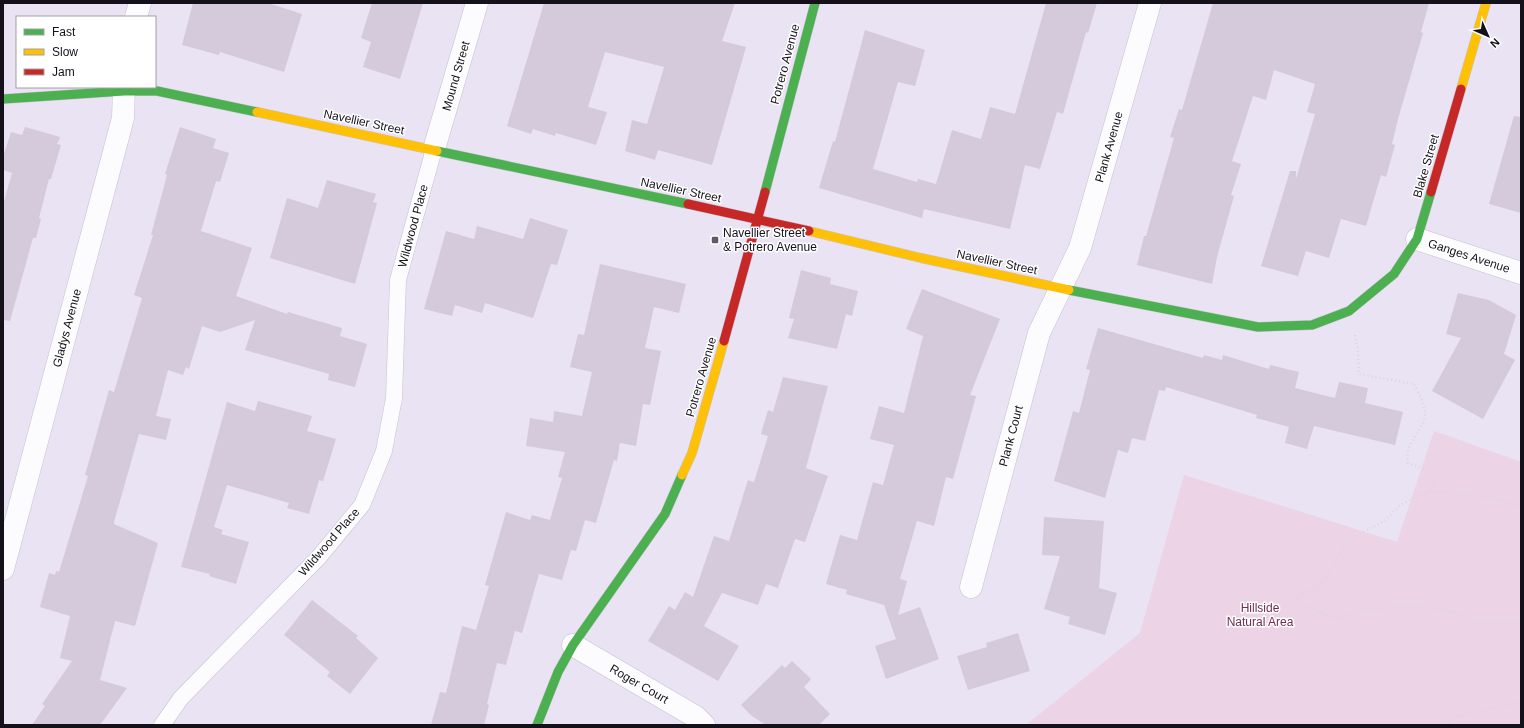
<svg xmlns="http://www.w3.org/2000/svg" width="1524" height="728" viewBox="0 0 1524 728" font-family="Helvetica,sans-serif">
<rect width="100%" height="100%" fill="#e9e3f4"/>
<!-- green -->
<path fill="#ecd3e5" d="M 1434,431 L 1521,462 L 1521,725 L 1026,725 L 1140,633 L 1184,475 L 1397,542 Z"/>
<!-- building -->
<g fill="#d5cadb">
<path d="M 193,3 L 268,3 L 302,14 L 284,72 L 220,52 L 219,55 L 182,45 Z"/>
<path d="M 372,3 L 423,3 L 400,79 L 363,67 L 371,42 L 361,38 Z"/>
<path d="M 544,3 L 735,3 L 722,41 L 746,47 L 712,165 L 658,150 L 655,160 L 625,151 L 632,120 L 647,124 L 664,67 L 605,52 L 588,107 L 607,112 L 596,145 L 556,133 L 555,136 L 533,129 L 531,134 L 507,126 Z"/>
<path d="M 1046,3 L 1097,3 L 1088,33 L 1086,32 L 1063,114 L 1057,112 L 1040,169 L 1025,165 L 1010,229 L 924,209 L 922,218 L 819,188 L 833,141 L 835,142 L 865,30 L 925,50 L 915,86 L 898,82 L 873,169 L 917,182 L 918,179 L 936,184 L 952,130 L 981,139 L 990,107 L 1015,114 Z"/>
<path d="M 1213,3 L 1429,3 L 1421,32 L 1423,33 L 1398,119 L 1392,144 L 1395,145 L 1386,177 L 1381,175 L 1366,226 L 1341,219 L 1329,258 L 1306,251 L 1298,276 L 1261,266 L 1290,171 L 1296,171 L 1296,179 L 1305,148 L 1315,114 L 1307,112 L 1315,84 L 1274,70 L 1266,100 L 1253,96 L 1232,161 L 1241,164 L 1231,195 L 1234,196 L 1217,257 L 1212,284 L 1137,265 L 1144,236 L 1146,236 L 1174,138 L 1170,137 L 1179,109 L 1182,110 Z"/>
<path d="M 1514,116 L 1521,117 L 1521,213 L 1489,204 Z"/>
<path d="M 25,127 L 60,137 L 57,144 L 61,145 L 51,179 L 49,179 L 39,218 L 41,219 L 36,238 L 33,238 L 10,321 L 3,320 L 3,205 L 12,173 L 3,170 L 3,157 L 11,132 L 22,135 Z"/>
<path d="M 180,127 L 216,139 L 213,148 L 229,153 L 220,182 L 216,181 L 201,231 L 252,248 L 236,296 L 287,314 L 288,312 L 342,328 L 340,336 L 367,344 L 355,387 L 328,380 L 329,374 L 245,350 L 255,320 L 220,332 L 202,326 L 189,369 L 186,367 L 183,375 L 168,370 L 156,416 L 171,419 L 166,440 L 139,434 L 114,522 L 114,524 L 158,543 L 135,626 L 115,621 L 100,680 L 127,688 L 100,725 L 32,725 L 45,706 L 42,704 L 72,661 L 60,658 L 70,616 L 40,607 L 49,573 L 55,575 L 56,571 L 59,572 L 88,476 L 85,475 L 109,390 L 114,392 L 142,298 L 134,295 L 153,235 L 151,235 L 167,175 L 165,174 Z"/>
<path d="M 327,180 L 376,194 L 373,202 L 377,203 L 355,284 L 270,258 L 287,198 L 318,208 Z"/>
<path d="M 530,218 L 568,230 L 557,265 L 551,264 L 533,318 L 485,303 L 482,313 L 455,305 L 452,316 L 424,309 L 446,231 L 474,239 L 477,226 L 523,239 Z"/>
<path d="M 600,264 L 686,284 L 679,313 L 654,307 L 645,348 L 661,351 L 650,405 L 643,404 L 636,446 L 620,443 L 617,461 L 614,460 L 596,523 L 585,520 L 576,551 L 571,550 L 562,580 L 539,574 L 522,633 L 515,631 L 506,665 L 497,663 L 487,704 L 489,705 L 484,725 L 431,725 L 440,692 L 446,693 L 462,626 L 476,630 L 489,586 L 485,585 L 506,512 L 530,520 L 532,515 L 550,520 L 562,478 L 558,477 L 565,452 L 526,446 L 530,418 L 553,422 L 554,411 L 582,416 L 592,372 L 570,367 L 578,334 L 584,335 Z"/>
<path d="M 801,270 L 831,278 L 830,284 L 858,291 L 852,316 L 846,314 L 837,349 L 788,338 L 794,319 L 789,318 Z"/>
<path d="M 922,289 L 1000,319 L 970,395 L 976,396 L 953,479 L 946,477 L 934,526 L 917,521 L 900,579 L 907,581 L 898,615 L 920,607 L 939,659 L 886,679 L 875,646 L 896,639 L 884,605 L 846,594 L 847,590 L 826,584 L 840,535 L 857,540 L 873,482 L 883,485 L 894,445 L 870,439 L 879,406 L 904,413 L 923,336 L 906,329 Z"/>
<path d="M 1458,293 L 1489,300 L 1516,315 L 1504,354 L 1515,360 L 1483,419 L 1432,391 L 1461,338 L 1446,334 Z"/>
<path d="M 1098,328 L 1203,358 L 1204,355 L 1222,360 L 1223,355 L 1269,369 L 1270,365 L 1299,372 L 1295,388 L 1335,398 L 1339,382 L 1368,388 L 1365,403 L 1403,412 L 1395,445 L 1314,426 L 1307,449 L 1285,443 L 1289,427 L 1256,418 L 1257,415 L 1166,387 L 1165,391 L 1159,390 L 1145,441 L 1132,438 L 1128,453 L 1118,450 L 1105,498 L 1054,481 L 1073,411 L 1079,413 L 1090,370 L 1086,369 Z"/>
<path d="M 783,377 L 828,386 L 806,468 L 828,476 L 805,542 L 795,539 L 778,588 L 766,584 L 758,605 L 722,593 L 704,626 L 739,646 L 718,681 L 648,641 L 669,606 L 675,610 L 685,592 L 693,597 L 714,536 L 729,541 L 748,480 L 754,482 L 768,436 L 761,434 L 768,410 L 773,412 Z"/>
<path d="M 258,401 L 312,416 L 307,431 L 336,439 L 323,481 L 319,480 L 309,514 L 287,508 L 289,503 L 227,485 L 214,527 L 223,530 L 221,534 L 249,542 L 236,584 L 209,576 L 210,574 L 181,567 L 227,402 L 255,411 Z"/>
<path d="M 1044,517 L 1104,521 L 1099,588 L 1117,593 L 1105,635 L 1068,624 L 1070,617 L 1044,609 L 1060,556 L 1042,555 Z"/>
<path d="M 312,600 L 358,636 L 356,638 L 378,658 L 350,694 L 327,676 L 330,672 L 284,635 Z"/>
<path d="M 1018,633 L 1030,671 L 968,690 L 957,656 L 987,647 L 986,643 Z"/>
<path d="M 792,661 L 811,679 L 804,687 L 830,714 L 819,725 L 766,725 L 752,716 L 741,705 L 782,665 L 785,668 Z"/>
</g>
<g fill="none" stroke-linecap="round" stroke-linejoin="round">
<!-- lane casing -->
<g stroke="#c6c2ce" stroke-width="17">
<path id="lane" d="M 162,725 L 181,698 L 319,557 L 362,505 L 384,451 L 394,398 L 398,280 L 434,149"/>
</g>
<!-- street casing -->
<g stroke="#c6c2ce" stroke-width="23">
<g id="street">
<path d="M 136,17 L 140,3"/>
<path d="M 434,149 L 477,3"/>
<path d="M 1417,239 L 1521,273"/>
<path d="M 3,569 L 123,118 L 124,87"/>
<path d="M 971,587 L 1039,333 L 1080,248 L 1150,3"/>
<path d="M 573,645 L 696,717 L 704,725"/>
</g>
</g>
<!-- fast casing -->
<g stroke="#c6c2ce" stroke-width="10">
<g id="fast">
<path d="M 3,99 L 124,91 L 157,91 L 257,112"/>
<path d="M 437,151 L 688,204"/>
<path d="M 765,192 L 815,3"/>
<path d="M 1069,290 L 1258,327 L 1312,325 L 1349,311 L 1394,274 L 1417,239 L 1431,192"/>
<path d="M 537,725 L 558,672 L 573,645 L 665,514 L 682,475"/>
</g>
</g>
<!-- slow casing -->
<g stroke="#c6c2ce" stroke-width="10">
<g id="slow">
<path d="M 1461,89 L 1486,3"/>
<path d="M 257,112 L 437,151"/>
<path d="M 809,231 L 921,258 L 1069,290"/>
<path d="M 682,475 L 692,453 L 724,341"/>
</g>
</g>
<!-- jam casing -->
<g stroke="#c6c2ce" stroke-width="10">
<g id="jam">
<path d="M 1431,192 L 1461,89"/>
<path d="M 688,204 L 809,231"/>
<path d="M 724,341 L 765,192"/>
</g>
</g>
<!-- path -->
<g stroke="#dad8dd" stroke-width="2.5" stroke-dasharray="1 3" stroke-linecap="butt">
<path d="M 1355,335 L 1358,350 L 1359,374 L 1414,384 C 1419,394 1428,408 1424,420 C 1419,435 1404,445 1408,463 C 1422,468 1431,471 1436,485 C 1429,494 1418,495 1408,501 C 1397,506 1391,516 1382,522 C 1371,529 1357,533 1348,543 C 1336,554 1334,575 1319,585 C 1310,591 1305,589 1295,599 L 1300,605 L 1339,619 L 1363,610 L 1404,606 L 1448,610 L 1462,616 L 1472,624 L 1490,622 L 1521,623"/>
<path d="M 1431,491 L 1491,497 L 1521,507"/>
<path d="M 1441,725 L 1463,715 L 1521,702"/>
</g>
<!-- lane -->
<use href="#lane" stroke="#fcfbfd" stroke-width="16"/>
<!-- street -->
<use href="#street" stroke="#fcfbfd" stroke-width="22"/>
<!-- fast -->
<use href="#fast" stroke="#4caf50" stroke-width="9"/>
<!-- slow -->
<use href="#slow" stroke="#ffc107" stroke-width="9"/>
<!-- jam -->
<use href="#jam" stroke="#c62828" stroke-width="9"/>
</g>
<!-- markers -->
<rect fill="#5f5a67" stroke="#fff" stroke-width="1.5" x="711" y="236" width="8" height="8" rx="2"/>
<g text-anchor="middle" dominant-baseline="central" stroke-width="3" stroke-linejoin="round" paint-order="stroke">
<!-- street labels -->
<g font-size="12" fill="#14111b" stroke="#fff">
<text transform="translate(785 64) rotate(-75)">Potrero Avenue</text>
<text transform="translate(456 76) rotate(-74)">Mound Street</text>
<text transform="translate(364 122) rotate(12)">Navellier Street</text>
<text transform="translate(1109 147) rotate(-74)">Plank Avenue</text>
<text transform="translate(1426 166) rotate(-74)">Blake Street</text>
<text transform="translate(681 190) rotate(12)">Navellier Street</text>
<text transform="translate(413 226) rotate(-75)">Wildwood Place</text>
<text transform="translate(1469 256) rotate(18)">Ganges Avenue</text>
<text transform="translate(997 262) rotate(12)">Navellier Street</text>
<text transform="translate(67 328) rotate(-75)">Gladys Avenue</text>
<text transform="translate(701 377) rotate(-74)">Potrero Avenue</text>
<text transform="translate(1011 436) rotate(-75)">Plank Court</text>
<text transform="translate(329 542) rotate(-49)">Wildwood Place</text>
<text transform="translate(639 684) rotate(30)">Roger Court</text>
</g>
<!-- poi labels -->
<g font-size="12" fill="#14111b" stroke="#fff" text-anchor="start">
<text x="723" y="233">Navellier Street<tspan x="723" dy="14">&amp; Potrero Avenue</tspan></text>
</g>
<!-- park labels -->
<g font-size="12" fill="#732a51" stroke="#fff">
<text x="1260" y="608">Hillside<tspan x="1260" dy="14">Natural Area</tspan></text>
</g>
</g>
<!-- border -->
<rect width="1524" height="728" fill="none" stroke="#14111b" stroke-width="8"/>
<!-- legend -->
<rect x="16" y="16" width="140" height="72" fill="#ffffff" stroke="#a1a0a4"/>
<rect x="24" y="29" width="20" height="6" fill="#4caf50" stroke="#a1a0a4"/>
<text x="52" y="36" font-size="12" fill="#14111b">Fast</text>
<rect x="24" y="49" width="20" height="6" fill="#ffc107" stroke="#a1a0a4"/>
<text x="52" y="56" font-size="12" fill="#14111b">Slow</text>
<rect x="24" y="69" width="20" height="6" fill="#c62828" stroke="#a1a0a4"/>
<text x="52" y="76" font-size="12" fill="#14111b">Jam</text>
<!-- north arrow -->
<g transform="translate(1488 36) rotate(135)" stroke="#ffffff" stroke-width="3" paint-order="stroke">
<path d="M0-3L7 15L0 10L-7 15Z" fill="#14111b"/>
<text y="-6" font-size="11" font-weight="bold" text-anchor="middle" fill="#14111b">N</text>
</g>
</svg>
